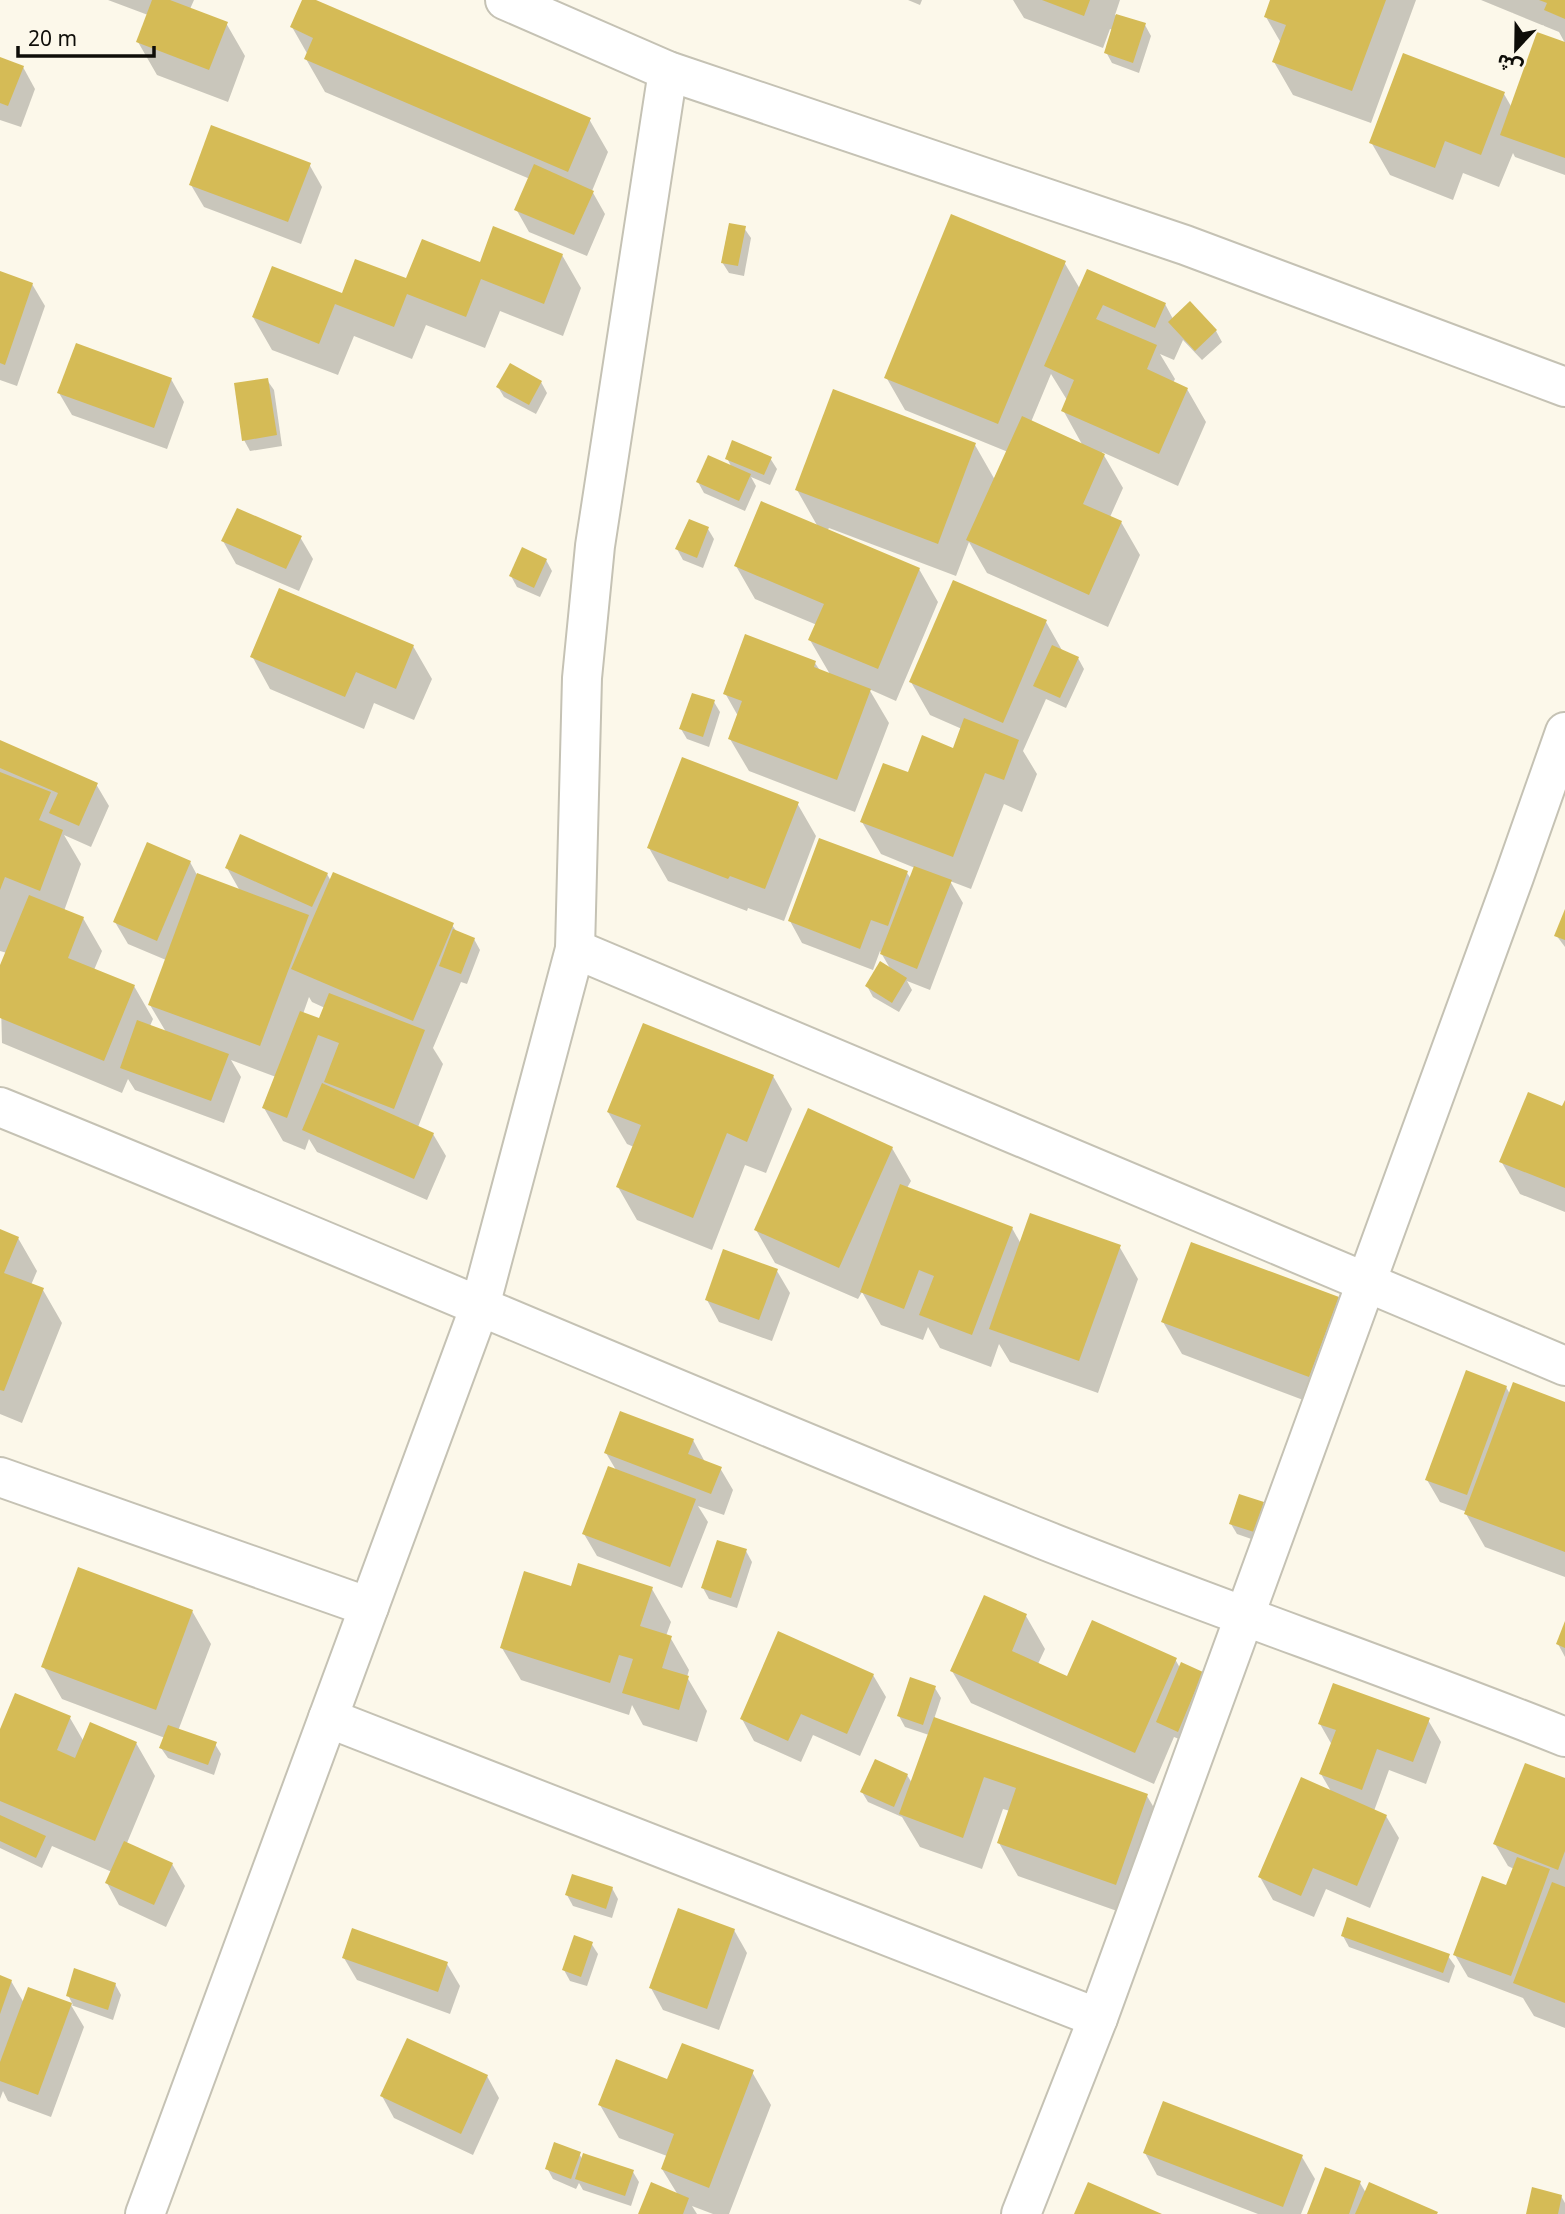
<svg xmlns="http://www.w3.org/2000/svg" width="1565" height="2214" viewBox="0 0 1565 2214" font-family="'Noto Sans','Noto Sans Arabic',sans-serif">
<rect width="100%" height="100%" fill="#fcf8ea"/>
<!-- shadow -->
<g fill="#0003" fill-rule="evenodd">
<path d="M 108,0 L 194,0 L 190,9 L 226,23 L 245,56 L 228,102 L 157,75 L 138,42 L 148,15 Z"/>
<path d="M 303,0 L 312,0 L 589,119 L 608,152 L 592,191 L 605,214 L 587,256 L 529,232 L 516,209 L 530,179 L 325,92 L 306,59 L 308,55 L 292,27 Z"/>
<path d="M 908,0 L 922,0 L 920,5 Z"/>
<path d="M 1013,0 L 1120,0 L 1115,15 L 1145,25 L 1151,36 L 1139,73 L 1112,63 L 1106,52 L 1113,30 L 1110,29 L 1103,48 L 1024,18 Z"/>
<path d="M 1272,0 L 1416,0 L 1371,123 L 1293,95 L 1274,62 L 1281,43 L 1266,17 Z"/>
<path d="M 1481,0 L 1565,0 L 1565,43 L 1559,32 Z"/>
<path d="M 1565,44 L 1565,175 L 1515,157 L 1513,153 L 1499,187 L 1463,173 L 1453,200 L 1390,175 L 1371,142 L 1504,94 L 1512,108 Z"/>
<path d="M 0,59 L 23,67 L 35,89 L 21,127 L 0,120 Z"/>
<path d="M 309,164 L 322,187 L 301,244 L 204,207 L 191,185 Z"/>
<path d="M 744,228 L 751,238 L 744,276 L 729,273 L 722,262 Z"/>
<path d="M 562,255 L 581,288 L 563,336 L 500,311 L 485,348 L 426,325 L 412,359 L 354,336 L 338,375 L 272,350 L 253,317 L 481,264 Z"/>
<path d="M 1064,262 L 1080,289 L 1165,304 L 1173,319 L 1190,303 L 1216,331 L 1222,342 L 1202,360 L 1183,340 L 1174,360 L 1160,354 L 1175,379 L 1173,383 L 1187,389 L 1206,422 L 1178,486 L 1102,452 L 1123,488 L 1110,517 L 1121,522 L 1140,555 L 1108,627 L 987,573 L 969,542 L 956,576 L 829,528 L 827,531 L 919,569 L 938,602 L 896,701 L 869,689 L 889,723 L 855,812 L 749,771 L 730,739 L 738,716 L 725,693 L 815,663 L 821,672 L 831,676 L 810,640 L 817,625 L 755,599 L 736,566 L 818,527 L 797,490 L 975,445 L 995,480 L 1008,452 L 905,410 L 886,377 ZM 1051,374 L 1067,400 L 1063,410 L 1083,446 L 1031,422 Z"/>
<path d="M 0,273 L 32,284 L 45,306 L 17,386 L 0,380 Z"/>
<path d="M 171,379 L 184,402 L 167,449 L 72,415 L 59,393 Z"/>
<path d="M 267,380 L 274,390 L 282,446 L 250,451 L 244,440 Z"/>
<path d="M 541,382 L 547,393 L 536,414 L 504,397 L 498,387 Z"/>
<path d="M 727,458 L 770,458 L 777,469 L 770,485 L 751,477 L 756,486 L 745,511 L 704,493 L 698,482 L 732,468 Z"/>
<path d="M 708,529 L 714,539 L 703,568 L 683,560 L 677,549 Z"/>
<path d="M 300,537 L 313,559 L 299,591 L 236,564 L 223,541 Z"/>
<path d="M 546,560 L 552,571 L 540,597 L 517,587 L 511,576 Z"/>
<path d="M 1046,622 L 1063,652 L 1078,658 L 1084,669 L 1066,708 L 1046,699 L 1023,751 L 1037,774 L 1022,812 L 1004,804 L 971,889 L 950,881 L 963,903 L 930,990 L 907,981 L 912,990 L 899,1012 L 873,997 L 867,986 L 891,970 L 880,951 L 873,970 L 802,943 L 790,921 L 907,873 L 911,879 L 915,868 L 881,854 L 862,822 L 909,774 L 954,750 L 962,729 L 930,715 L 911,682 Z"/>
<path d="M 413,646 L 432,679 L 414,720 L 374,703 L 364,729 L 270,689 L 252,656 Z"/>
<path d="M 714,702 L 720,712 L 709,747 L 687,739 L 681,729 Z"/>
<path d="M 0,742 L 96,784 L 109,806 L 91,847 L 64,835 L 81,864 L 64,911 L 83,918 L 102,951 L 94,970 L 134,986 L 153,1019 L 150,1026 L 166,1032 L 150,1005 L 166,960 L 128,944 L 115,922 L 190,862 L 197,875 L 240,891 L 227,868 L 327,874 L 331,881 L 452,925 L 457,932 L 474,939 L 480,950 L 467,984 L 461,982 L 433,1048 L 443,1064 L 418,1127 L 433,1134 L 446,1156 L 427,1200 L 317,1152 L 309,1139 L 305,1150 L 283,1141 L 264,1108 L 276,1077 L 231,1060 L 241,1077 L 224,1123 L 135,1090 L 128,1079 L 122,1093 L 2,1043 L 0,969 L 7,953 L 0,951 ZM 309,997 L 312,1002 L 325,1008 L 320,1021 L 303,1014 Z"/>
<path d="M 797,803 L 816,836 L 784,921 L 748,908 L 747,911 L 668,881 L 649,848 Z"/>
<path d="M 1565,913 L 1565,947 L 1556,935 Z"/>
<path d="M 773,1076 L 792,1109 L 766,1173 L 745,1165 L 712,1250 L 637,1220 L 618,1187 L 634,1147 L 627,1144 L 608,1112 Z"/>
<path d="M 1565,1104 L 1565,1212 L 1520,1194 L 1501,1161 L 1563,1108 Z"/>
<path d="M 892,1148 L 911,1181 L 907,1188 L 1012,1228 L 1021,1244 L 1119,1246 L 1138,1279 L 1098,1393 L 1010,1362 L 999,1344 L 991,1367 L 940,1348 L 928,1327 L 923,1340 L 881,1325 L 862,1292 L 858,1299 L 775,1263 L 756,1230 Z"/>
<path d="M 0,1231 L 18,1238 L 37,1271 L 31,1285 L 43,1290 L 62,1323 L 22,1423 L 0,1414 Z"/>
<path d="M 777,1271 L 790,1293 L 772,1341 L 719,1322 L 707,1300 Z"/>
<path d="M 1338,1298 L 1357,1331 L 1327,1409 L 1182,1354 L 1163,1322 Z"/>
<path d="M 1506,1387 L 1510,1394 L 1565,1404 L 1565,1577 L 1485,1547 L 1466,1514 L 1467,1512 L 1440,1502 L 1427,1480 Z"/>
<path d="M 693,1440 L 705,1462 L 720,1468 L 733,1490 L 724,1515 L 698,1506 L 708,1522 L 682,1588 L 597,1556 L 584,1534 L 616,1470 L 606,1453 Z"/>
<path d="M 1263,1504 L 1269,1514 L 1260,1542 L 1237,1534 L 1231,1524 Z"/>
<path d="M 746,1551 L 752,1562 L 737,1608 L 709,1599 L 703,1588 Z"/>
<path d="M 572,1588 L 652,1589 L 671,1622 L 666,1636 L 670,1637 L 689,1670 L 687,1677 L 707,1711 L 697,1742 L 643,1725 L 632,1705 L 629,1715 L 521,1680 L 502,1648 Z"/>
<path d="M 192,1611 L 211,1644 L 178,1731 L 215,1744 L 221,1754 L 214,1775 L 168,1758 L 161,1748 L 165,1738 L 62,1699 L 43,1666 Z"/>
<path d="M 1026,1616 L 1045,1649 L 1038,1664 L 1068,1678 L 1175,1659 L 1180,1668 L 1202,1673 L 1208,1684 L 1184,1741 L 1174,1737 L 1154,1784 L 971,1703 L 952,1671 Z"/>
<path d="M 1565,1625 L 1565,1657 L 1558,1644 Z"/>
<path d="M 873,1675 L 886,1697 L 860,1756 L 813,1735 L 801,1762 L 754,1741 L 742,1719 Z"/>
<path d="M 935,1688 L 941,1698 L 934,1719 L 1147,1796 L 1166,1828 L 1134,1917 L 1018,1876 L 999,1843 L 1010,1811 L 1003,1809 L 982,1869 L 920,1847 L 902,1817 L 868,1802 L 862,1792 L 907,1775 L 912,1783 L 929,1735 L 905,1727 L 899,1716 Z"/>
<path d="M 70,1718 L 84,1742 L 136,1743 L 155,1776 L 127,1843 L 172,1864 L 185,1886 L 166,1927 L 119,1905 L 107,1883 L 112,1872 L 52,1846 L 42,1868 L 0,1848 L 0,1734 Z"/>
<path d="M 1428,1720 L 1441,1742 L 1426,1784 L 1389,1770 L 1374,1811 L 1386,1816 L 1399,1838 L 1370,1908 L 1326,1889 L 1314,1917 L 1273,1900 L 1260,1877 L 1332,1793 L 1321,1774 L 1332,1745 L 1320,1724 Z"/>
<path d="M 1565,1780 L 1565,2028 L 1534,2016 L 1523,1998 L 1468,1977 L 1455,1955 L 1507,1887 L 1514,1869 L 1508,1866 L 1495,1844 Z"/>
<path d="M 612,1888 L 618,1899 L 612,1918 L 573,1906 L 567,1895 Z"/>
<path d="M 734,1930 L 747,1953 L 719,2030 L 663,2010 L 651,1988 Z"/>
<path d="M 1343,1936 L 1448,1956 L 1455,1966 L 1449,1983 L 1349,1947 Z"/>
<path d="M 591,1943 L 598,1954 L 587,1986 L 570,1981 L 564,1970 Z"/>
<path d="M 344,1958 L 447,1964 L 460,1986 L 450,2014 L 357,1980 Z"/>
<path d="M 0,1977 L 11,1981 L 24,2003 L 29,1989 L 73,2005 L 68,1995 L 115,1984 L 121,1995 L 113,2020 L 71,2005 L 84,2027 L 51,2117 L 8,2101 L 3,2091 L 0,2099 Z"/>
<path d="M 752,2072 L 771,2105 L 729,2214 L 713,2214 L 692,2206 L 697,2214 L 640,2214 L 678,2195 L 662,2169 L 667,2156 L 619,2138 L 600,2105 L 668,2082 Z"/>
<path d="M 487,2076 L 499,2098 L 473,2155 L 394,2118 L 382,2096 Z"/>
<path d="M 1145,2153 L 1302,2157 L 1315,2179 L 1301,2214 L 1258,2214 L 1157,2175 Z"/>
<path d="M 579,2154 L 583,2160 L 633,2172 L 639,2182 L 631,2206 L 583,2190 L 579,2183 L 576,2189 L 553,2179 L 547,2168 Z"/>
<path d="M 1360,2183 L 1366,2193 L 1437,2214 L 1309,2214 Z"/>
<path d="M 1561,2196 L 1565,2203 L 1565,2214 L 1528,2214 Z"/>
</g>
<!-- building -->
<g fill="#d5bb56">
<path d="M 152,0 L 170,0 L 228,22 L 209,70 L 136,42 Z"/>
<path d="M 302,0 L 316,0 L 591,118 L 568,172 L 304,59 L 313,38 L 290,27 Z"/>
<path d="M 1042,0 L 1090,0 L 1084,16 Z"/>
<path d="M 1270,0 L 1386,0 L 1352,91 L 1272,62 L 1286,25 L 1264,17 Z"/>
<path d="M 1539,0 L 1565,0 L 1565,19 L 1544,10 L 1547,3 Z"/>
<path d="M 1116,14 L 1146,23 L 1133,63 L 1104,53 Z"/>
<path d="M 1537,32 L 1565,42 L 1565,158 L 1500,135 Z"/>
<path d="M 1403,53 L 1505,92 L 1481,155 L 1445,141 L 1435,168 L 1369,143 Z"/>
<path d="M 0,57 L 24,66 L 8,106 L 0,103 Z"/>
<path d="M 211,125 L 311,163 L 288,222 L 189,185 Z"/>
<path d="M 534,164 L 594,191 L 574,235 L 514,210 Z"/>
<path d="M 951,214 L 1066,261 L 998,424 L 884,378 Z"/>
<path d="M 729,223 L 746,226 L 738,266 L 721,263 Z"/>
<path d="M 493,226 L 563,254 L 544,304 L 481,279 L 466,317 L 407,294 L 394,327 L 335,304 L 319,344 L 252,317 L 272,266 L 342,293 L 355,259 L 406,278 L 422,239 L 480,262 Z"/>
<path d="M 1087,269 L 1166,303 L 1155,328 L 1103,305 L 1096,319 L 1157,345 L 1147,369 L 1188,388 L 1159,454 L 1061,411 L 1074,380 L 1044,366 Z"/>
<path d="M 0,271 L 33,283 L 5,365 L 0,363 Z"/>
<path d="M 1190,301 L 1217,330 L 1195,351 L 1168,322 Z"/>
<path d="M 76,343 L 172,378 L 154,428 L 57,393 Z"/>
<path d="M 510,363 L 542,381 L 529,405 L 496,387 Z"/>
<path d="M 268,378 L 277,435 L 242,441 L 234,383 Z"/>
<path d="M 833,389 L 976,443 L 938,544 L 795,490 Z"/>
<path d="M 1022,416 L 1105,454 L 1083,504 L 1122,521 L 1089,595 L 966,540 Z"/>
<path d="M 732,440 L 772,457 L 764,475 L 725,459 Z"/>
<path d="M 708,455 L 751,474 L 739,501 L 696,482 Z"/>
<path d="M 761,501 L 920,568 L 878,669 L 808,640 L 824,604 L 734,566 Z"/>
<path d="M 237,508 L 302,536 L 286,569 L 221,541 Z"/>
<path d="M 689,519 L 709,527 L 697,558 L 675,549 Z"/>
<path d="M 522,547 L 547,559 L 534,588 L 509,576 Z"/>
<path d="M 953,580 L 1047,620 L 1003,723 L 909,682 Z"/>
<path d="M 279,588 L 414,645 L 396,689 L 356,672 L 345,697 L 250,657 Z"/>
<path d="M 745,634 L 816,661 L 814,667 L 871,689 L 837,780 L 728,739 L 742,701 L 723,694 Z"/>
<path d="M 1052,645 L 1079,657 L 1060,698 L 1033,686 Z"/>
<path d="M 692,693 L 715,700 L 703,737 L 679,729 Z"/>
<path d="M 964,718 L 1019,740 L 1004,780 L 985,773 L 953,857 L 860,822 L 883,763 L 908,772 L 922,735 L 953,748 Z"/>
<path d="M 0,740 L 98,783 L 79,826 L 49,813 L 58,793 L 0,768 Z"/>
<path d="M 682,757 L 799,802 L 765,889 L 730,876 L 728,879 L 647,848 Z"/>
<path d="M 0,772 L 51,792 L 39,820 L 63,830 L 40,891 L 5,877 L 0,890 Z"/>
<path d="M 240,834 L 328,873 L 312,907 L 225,868 Z"/>
<path d="M 819,838 L 908,871 L 888,926 L 871,920 L 860,949 L 788,921 Z"/>
<path d="M 147,842 L 191,861 L 157,941 L 113,922 Z"/>
<path d="M 914,866 L 952,880 L 917,969 L 880,954 Z"/>
<path d="M 333,872 L 454,923 L 413,1021 L 291,969 Z"/>
<path d="M 197,873 L 309,915 L 260,1046 L 148,1005 Z"/>
<path d="M 29,895 L 84,917 L 68,958 L 135,985 L 104,1061 L 0,1018 L 0,965 Z"/>
<path d="M 1565,909 L 1565,940 L 1554,936 Z"/>
<path d="M 453,929 L 475,938 L 461,974 L 439,966 Z"/>
<path d="M 880,961 L 907,978 L 892,1003 L 865,986 Z"/>
<path d="M 329,993 L 425,1030 L 394,1109 L 324,1082 L 339,1043 L 318,1035 L 287,1118 L 262,1108 L 300,1011 L 319,1018 Z"/>
<path d="M 137,1020 L 229,1054 L 211,1101 L 120,1068 Z"/>
<path d="M 643,1023 L 774,1075 L 747,1142 L 727,1133 L 693,1218 L 616,1187 L 641,1125 L 607,1112 Z"/>
<path d="M 322,1083 L 434,1133 L 414,1179 L 302,1130 Z"/>
<path d="M 1528,1092 L 1562,1106 L 1565,1100 L 1565,1188 L 1499,1162 Z"/>
<path d="M 808,1108 L 893,1147 L 839,1268 L 754,1230 Z"/>
<path d="M 900,1184 L 1013,1227 L 972,1335 L 919,1315 L 934,1276 L 919,1270 L 904,1309 L 860,1292 Z"/>
<path d="M 1030,1213 L 1121,1245 L 1079,1361 L 989,1329 Z"/>
<path d="M 0,1229 L 19,1237 L 4,1273 L 44,1288 L 4,1391 L 0,1390 Z"/>
<path d="M 1191,1242 L 1339,1297 L 1309,1377 L 1161,1322 Z"/>
<path d="M 723,1249 L 778,1269 L 759,1320 L 705,1300 Z"/>
<path d="M 1466,1370 L 1507,1386 L 1467,1495 L 1425,1480 Z"/>
<path d="M 1513,1382 L 1565,1402 L 1565,1552 L 1464,1514 Z"/>
<path d="M 620,1411 L 694,1439 L 688,1454 L 722,1467 L 711,1494 L 604,1453 Z"/>
<path d="M 608,1466 L 696,1499 L 670,1567 L 582,1534 Z"/>
<path d="M 1239,1494 L 1264,1502 L 1254,1532 L 1229,1524 Z"/>
<path d="M 717,1540 L 747,1549 L 731,1598 L 701,1588 Z"/>
<path d="M 578,1563 L 653,1587 L 640,1626 L 672,1636 L 662,1668 L 689,1676 L 679,1710 L 622,1693 L 633,1659 L 619,1655 L 610,1683 L 500,1648 L 524,1571 L 571,1586 Z"/>
<path d="M 78,1567 L 193,1610 L 156,1710 L 41,1667 Z"/>
<path d="M 984,1595 L 1027,1614 L 1012,1651 L 1067,1676 L 1092,1620 L 1177,1658 L 1135,1753 L 950,1671 Z"/>
<path d="M 1565,1621 L 1565,1648 L 1556,1644 Z"/>
<path d="M 778,1631 L 874,1674 L 847,1734 L 801,1714 L 788,1741 L 740,1719 Z"/>
<path d="M 1181,1662 L 1203,1672 L 1178,1732 L 1156,1722 Z"/>
<path d="M 910,1677 L 936,1686 L 923,1725 L 897,1716 Z"/>
<path d="M 1333,1683 L 1430,1718 L 1413,1762 L 1377,1749 L 1362,1790 L 1319,1774 L 1336,1730 L 1318,1724 Z"/>
<path d="M 15,1693 L 71,1716 L 57,1750 L 75,1758 L 90,1722 L 137,1742 L 95,1841 L 0,1801 L 0,1729 Z"/>
<path d="M 934,1717 L 1148,1794 L 1116,1885 L 997,1843 L 1016,1788 L 984,1777 L 963,1838 L 899,1814 Z"/>
<path d="M 168,1725 L 217,1742 L 208,1765 L 159,1748 Z"/>
<path d="M 875,1759 L 908,1774 L 894,1807 L 860,1792 Z"/>
<path d="M 1525,1763 L 1565,1778 L 1565,1851 L 1558,1870 L 1493,1844 Z"/>
<path d="M 1301,1777 L 1387,1815 L 1357,1886 L 1313,1868 L 1301,1896 L 1258,1877 Z"/>
<path d="M 0,1815 L 46,1836 L 36,1858 L 0,1841 Z"/>
<path d="M 124,1841 L 173,1863 L 154,1905 L 105,1883 Z"/>
<path d="M 1517,1857 L 1550,1869 L 1511,1976 L 1453,1955 L 1482,1876 L 1506,1885 Z"/>
<path d="M 572,1874 L 613,1887 L 606,1909 L 565,1895 Z"/>
<path d="M 1552,1882 L 1565,1887 L 1565,2003 L 1513,1983 Z"/>
<path d="M 678,1908 L 735,1929 L 707,2009 L 649,1988 Z"/>
<path d="M 1347,1917 L 1450,1954 L 1443,1973 L 1341,1936 Z"/>
<path d="M 352,1928 L 448,1962 L 438,1992 L 342,1958 Z"/>
<path d="M 574,1935 L 593,1942 L 581,1977 L 562,1970 Z"/>
<path d="M 74,1968 L 116,1983 L 108,2010 L 66,1996 Z"/>
<path d="M 0,1975 L 12,1980 L 0,2014 Z"/>
<path d="M 28,1987 L 72,2003 L 38,2095 L 0,2081 L 0,2062 Z"/>
<path d="M 407,2038 L 488,2075 L 461,2134 L 380,2096 Z"/>
<path d="M 682,2043 L 754,2070 L 709,2188 L 661,2169 L 674,2134 L 598,2105 L 616,2059 L 667,2079 Z"/>
<path d="M 1163,2101 L 1303,2155 L 1283,2207 L 1143,2153 Z"/>
<path d="M 554,2142 L 581,2152 L 571,2179 L 545,2169 Z"/>
<path d="M 583,2153 L 634,2170 L 625,2196 L 575,2179 Z"/>
<path d="M 1325,2167 L 1361,2181 L 1349,2214 L 1307,2214 Z"/>
<path d="M 651,2182 L 689,2198 L 683,2214 L 638,2214 Z"/>
<path d="M 1088,2182 L 1162,2214 L 1074,2214 Z"/>
<path d="M 1369,2182 L 1438,2212 L 1437,2214 L 1355,2214 Z"/>
<path d="M 1532,2187 L 1562,2195 L 1558,2214 L 1526,2214 Z"/>
</g>
<g fill="none" stroke-linecap="round" stroke-linejoin="round">
<!-- street casing -->
<g stroke="#c5c2b4" stroke-width="42">
<g id="street">
<path d="M 505,0 L 668,71 L 1185,245 L 1565,387"/>
<path d="M 575,949 L 1565,1366"/>
<path d="M 0,1107 C 348,1248 693,1399 1042,1539 C 1215,1608 1392,1668 1565,1737"/>
<path d="M 0,1477 L 369,1607"/>
<path d="M 328,1718 L 1098,2018"/>
<path d="M 145,2214 L 480,1306 L 575,949 L 582,678 L 595,546 L 668,71"/>
<path d="M 1021,2214 L 1098,2018 L 1514,877 L 1565,732"/>
</g>
</g>
<!-- street -->
<use href="#street" stroke="#fff" stroke-width="38"/>
</g>
<!-- north arrow -->
<g transform="translate(1516 49) rotate(202)" stroke="#fcf8ea" stroke-width="5" paint-order="stroke">
<path d="M0-5L12 26L0 18L-12 26Z" fill="#0e0d08"/>
<text y="-10" font-size="19" font-weight="bold" text-anchor="middle" fill="#0e0d08">ش</text>
</g>
<!-- scale -->
<path d="M18 46v10h136v-10" fill="none" stroke="#0e0d08" stroke-width="3.5"/>
<text x="28" y="46" font-size="21" fill="#0e0d08" stroke="#fcf8ea" stroke-width="5" paint-order="stroke">20 m</text>
</svg>
